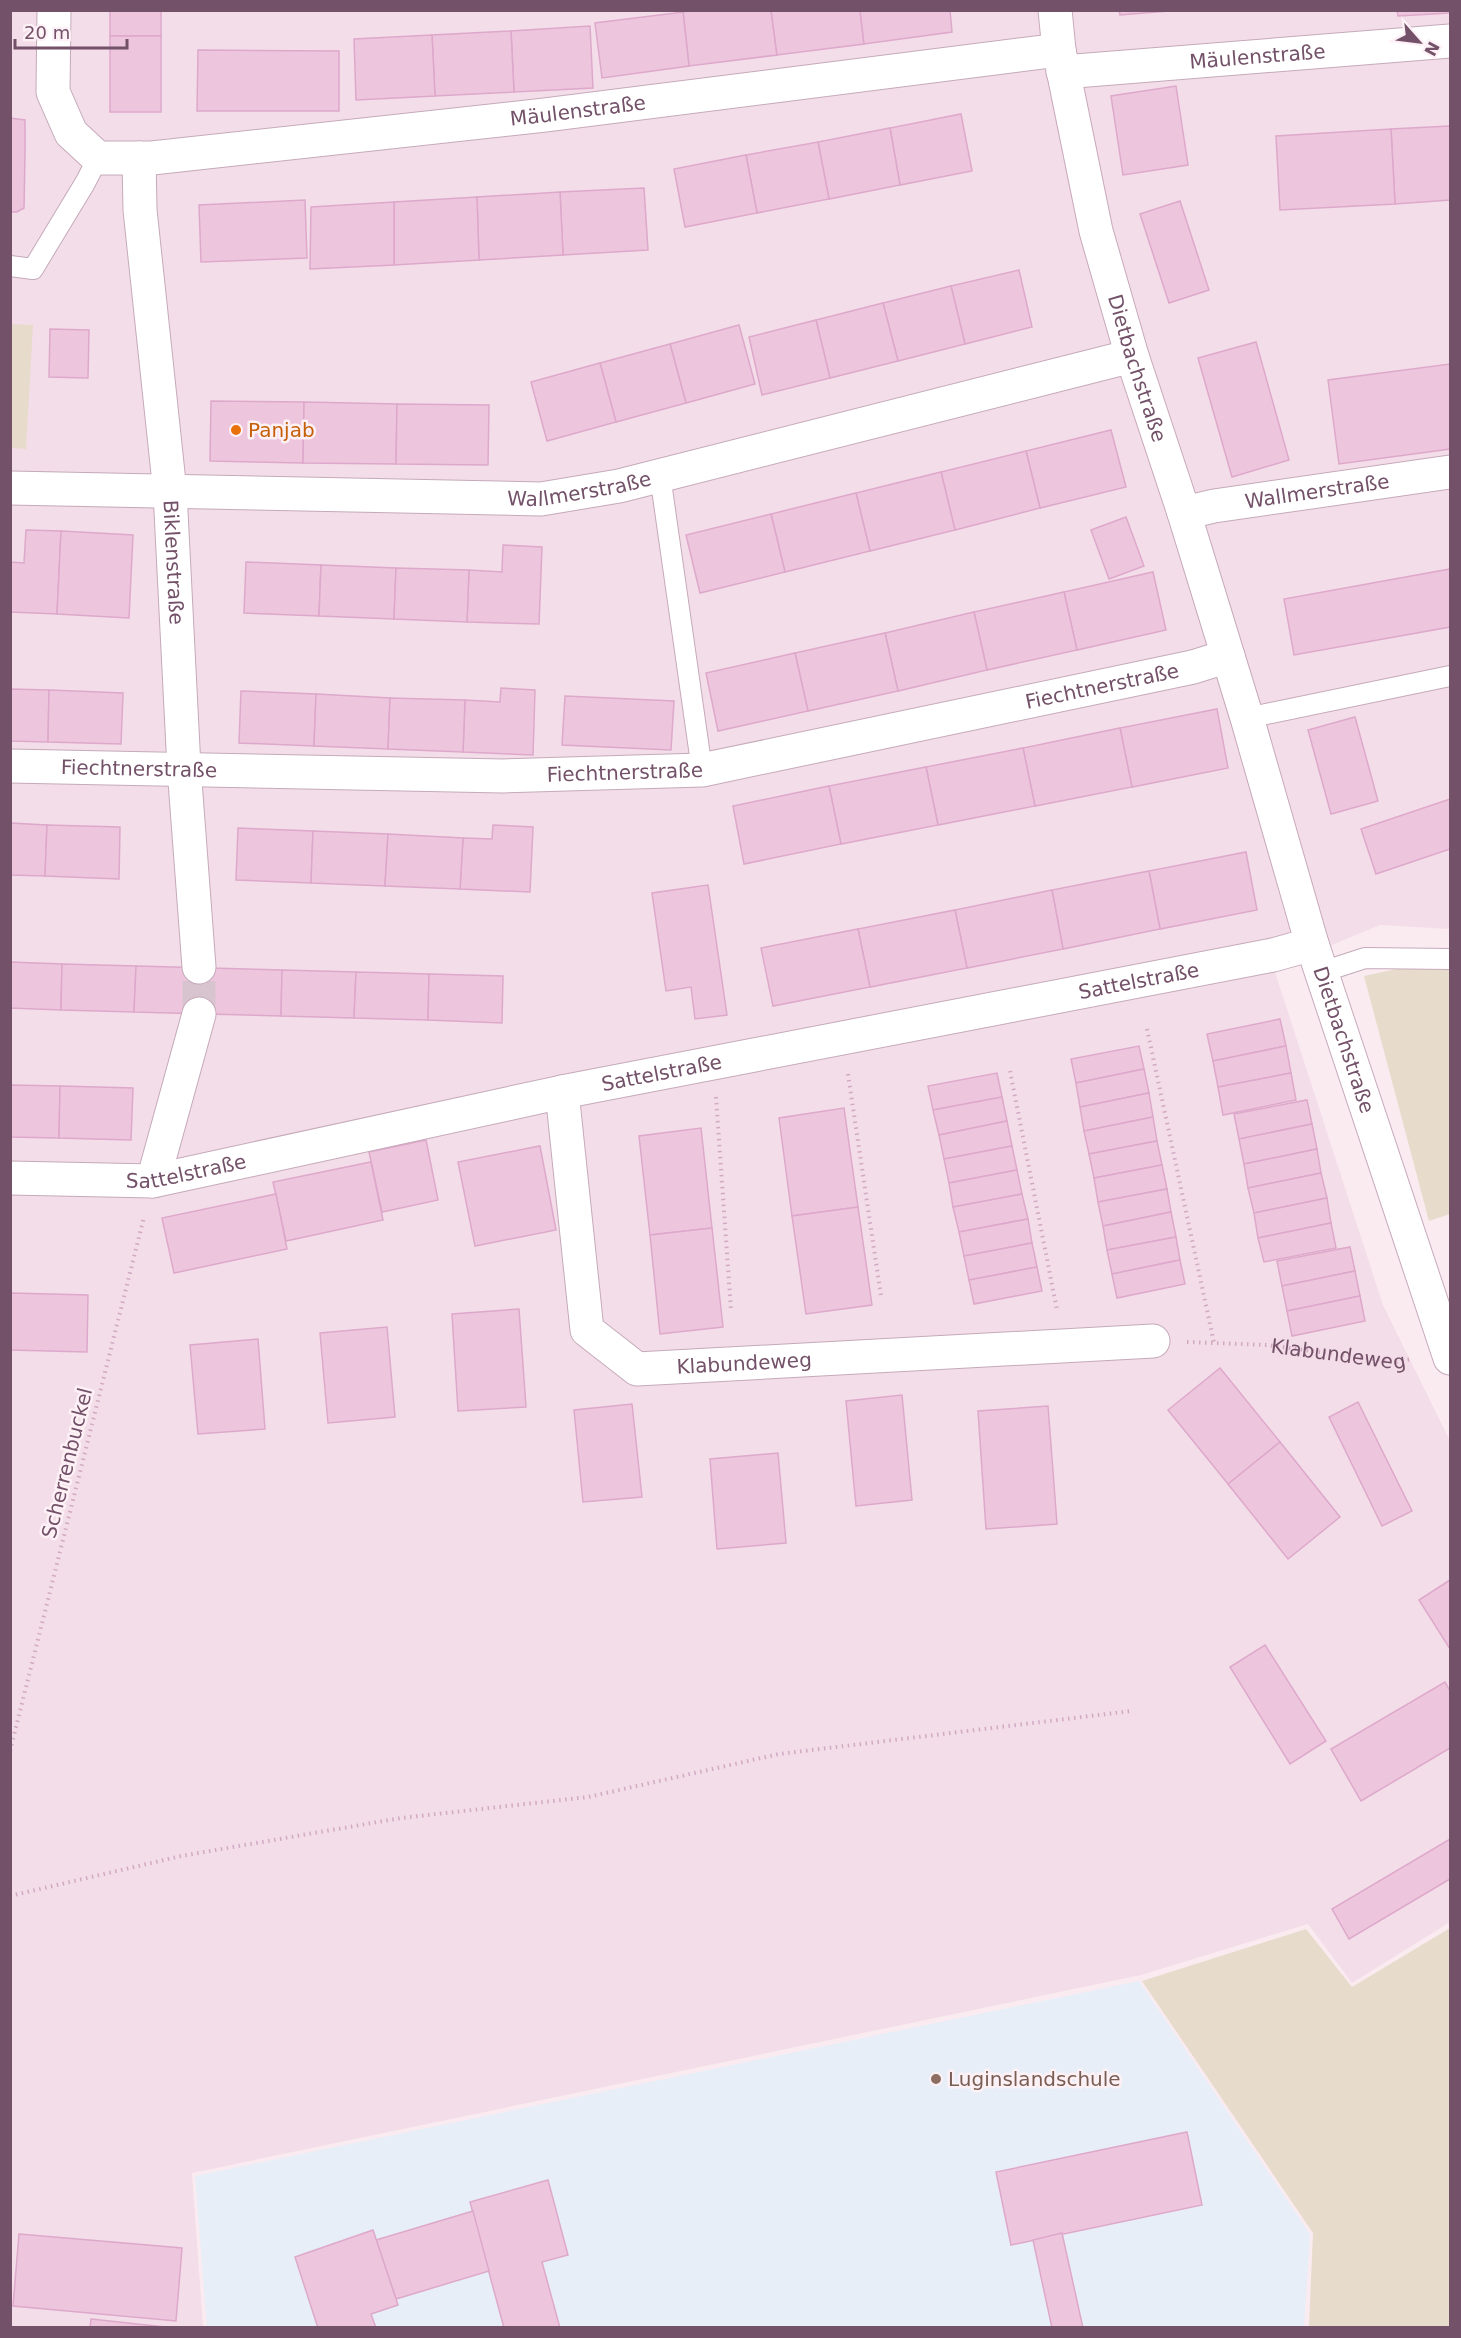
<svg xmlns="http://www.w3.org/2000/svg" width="1461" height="2338" viewBox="0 0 1461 2338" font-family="'DejaVu Sans',sans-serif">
<rect width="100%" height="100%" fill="#faebf1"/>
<!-- residential -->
<path fill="#f3dde8" d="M 11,11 L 1450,11 L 1450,929 L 1380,925 L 1274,969 L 1383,1305 L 1450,1441 L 1450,1922 L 1352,1983 L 1308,1924 L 1141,1975 L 192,2173 L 203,2327 L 11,2328 Z"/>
<!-- education -->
<path fill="#e7eef7" d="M 1139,1981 L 1310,2234 L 1304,2327 L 207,2327 L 195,2176 Z"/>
<!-- green -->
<g fill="#e7dbcb">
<path d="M 10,324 L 33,325 L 26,449 L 11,448 Z"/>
<path d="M 1401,968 L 1450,970 L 1450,1214 L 1429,1221 L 1364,976 Z"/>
<path d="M 1450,1928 L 1450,2327 L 1309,2327 L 1313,2233 L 1142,1981 L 1306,1929 L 1352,1987 Z"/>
</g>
<!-- building -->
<g fill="#edc6de" stroke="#dea8cb" stroke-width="1.5">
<rect x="110" y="10" width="51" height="26"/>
<path d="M 694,10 L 771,10 L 777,55 L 689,66 L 683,12 Z"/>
<path d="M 771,10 L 860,10 L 864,44 L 777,55 Z"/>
<path d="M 860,10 L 950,10 L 952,32 L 864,44 Z"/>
<path d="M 1119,10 L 1182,10 L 1120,15 Z"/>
<path d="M 1397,10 L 1450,10 L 1450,13 L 1398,16 Z"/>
<path d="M 683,12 L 689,66 L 602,78 L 595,23 Z"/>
<path d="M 590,26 L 593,88 L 514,92 L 511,31 Z"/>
<path d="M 511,31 L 514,92 L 435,96 L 432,35 Z"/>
<path d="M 432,35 L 435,96 L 356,100 L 354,39 Z"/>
<rect x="110" y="36" width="51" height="76"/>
<path d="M 198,50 L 339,51 L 339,111 L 197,111 Z"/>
<path d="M 1176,86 L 1188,165 L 1123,175 L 1111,96 Z"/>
<path d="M 961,114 L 972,171 L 900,185 L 890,128 Z"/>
<path d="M 10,118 L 25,120 L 25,154 L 24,208 L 17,212 L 10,212 Z"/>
<path d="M 1450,126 L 1450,200 L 1395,204 L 1391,129 Z"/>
<path d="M 890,128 L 900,185 L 829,199 L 818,142 Z"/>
<path d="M 1391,129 L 1395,204 L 1280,210 L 1276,136 Z"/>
<path d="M 818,142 L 829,199 L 757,213 L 746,155 Z"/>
<path d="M 746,155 L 757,213 L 685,227 L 674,169 Z"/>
<path d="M 644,188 L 648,250 L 563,255 L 560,192 Z"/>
<path d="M 560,192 L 563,255 L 479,260 L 477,197 Z"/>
<path d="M 477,197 L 479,260 L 394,265 L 394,202 Z"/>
<path d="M 305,200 L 307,258 L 201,262 L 199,205 Z"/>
<path d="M 1180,201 L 1209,290 L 1169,303 L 1140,214 Z"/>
<path d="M 394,202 L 394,265 L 310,269 L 311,207 Z"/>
<path d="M 1019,270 L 1032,327 L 965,344 L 951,286 Z"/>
<path d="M 951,286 L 965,344 L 898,361 L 883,303 Z"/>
<path d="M 883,303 L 898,361 L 830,378 L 816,320 Z"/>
<path d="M 816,320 L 830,378 L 762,395 L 749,337 Z"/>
<path d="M 739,325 L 755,384 L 686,403 L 670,344 Z"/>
<path d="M 50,329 L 89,330 L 88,378 L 49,377 Z"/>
<path d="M 1256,342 L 1289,460 L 1232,477 L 1198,358 Z"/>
<path d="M 670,344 L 686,403 L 616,422 L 600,363 Z"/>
<path d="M 600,363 L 616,422 L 547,441 L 531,382 Z"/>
<path d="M 1450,364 L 1450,449 L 1339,464 L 1328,380 Z"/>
<path d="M 211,401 L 304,402 L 303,463 L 210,461 Z"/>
<path d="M 304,402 L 397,404 L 396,464 L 303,463 Z"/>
<path d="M 397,404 L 489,405 L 488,465 L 396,464 Z"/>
<path d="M 1111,430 L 1126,487 L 1040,508 L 1026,451 Z"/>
<path d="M 1026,451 L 1040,508 L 955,530 L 941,472 Z"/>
<path d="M 941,472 L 955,530 L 870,551 L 856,493 Z"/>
<path d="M 856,493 L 870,551 L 785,572 L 771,514 Z"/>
<path d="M 771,514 L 785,572 L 700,593 L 686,535 Z"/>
<path d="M 1126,517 L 1144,566 L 1109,579 L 1091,530 Z"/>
<path d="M 26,530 L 61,531 L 57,614 L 10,612 L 10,562 L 24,563 Z"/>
<path d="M 61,531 L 133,535 L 129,618 L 57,614 Z"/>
<path d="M 503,545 L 542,547 L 539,624 L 467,622 L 469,570 L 502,572 Z"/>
<path d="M 246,562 L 321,565 L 319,616 L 244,613 Z"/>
<path d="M 321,565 L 396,568 L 394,619 L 319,616 Z"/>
<path d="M 396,568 L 469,570 L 467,622 L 394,619 Z"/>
<path d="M 1450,569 L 1450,627 L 1294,655 L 1284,599 Z"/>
<path d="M 1153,572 L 1166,630 L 1077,650 L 1064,592 Z"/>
<path d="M 1064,592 L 1077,650 L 987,670 L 974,612 Z"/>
<path d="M 974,612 L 987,670 L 898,691 L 885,633 Z"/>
<path d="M 885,633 L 898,691 L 808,711 L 795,653 Z"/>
<path d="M 795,653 L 808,711 L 718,731 L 706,673 Z"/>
<path d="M 501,688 L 535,690 L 533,755 L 463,752 L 465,700 L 500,702 Z"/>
<path d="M 10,689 L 49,690 L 48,742 L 10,741 Z"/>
<path d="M 49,690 L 123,693 L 121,744 L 48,742 Z"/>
<path d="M 241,691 L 316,694 L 314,746 L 239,743 Z"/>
<path d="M 316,694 L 390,698 L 388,749 L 314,746 Z"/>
<path d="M 565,696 L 674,701 L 671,750 L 562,745 Z"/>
<path d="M 390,698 L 465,700 L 463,752 L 388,749 Z"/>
<path d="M 1217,709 L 1228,768 L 1132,787 L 1120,728 Z"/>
<path d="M 1355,717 L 1378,801 L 1331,814 L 1308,730 Z"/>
<path d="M 1120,728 L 1132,787 L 1035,806 L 1023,748 Z"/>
<path d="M 1023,748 L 1035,806 L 938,825 L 926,767 Z"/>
<path d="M 926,767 L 938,825 L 841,844 L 829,786 Z"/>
<path d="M 829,786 L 841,844 L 744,864 L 733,806 Z"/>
<path d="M 1450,799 L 1450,849 L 1376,874 L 1361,829 Z"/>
<path d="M 10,823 L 47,825 L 45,876 L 10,875 Z"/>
<path d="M 47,825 L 120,827 L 119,879 L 45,876 Z"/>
<path d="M 493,825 L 533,827 L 530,892 L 460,889 L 463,838 L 492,839 Z"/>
<path d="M 238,828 L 313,831 L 311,883 L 236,880 Z"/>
<path d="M 313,831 L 388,834 L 385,886 L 311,883 Z"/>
<path d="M 388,834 L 463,838 L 460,889 L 385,886 Z"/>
<path d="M 1246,852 L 1257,910 L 1160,929 L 1149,871 Z"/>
<path d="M 1149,871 L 1160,929 L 1063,949 L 1052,890 Z"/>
<path d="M 708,885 L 727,1015 L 695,1019 L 691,987 L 666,991 L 652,893 Z"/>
<path d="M 1052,890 L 1063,949 L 967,968 L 955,910 Z"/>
<path d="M 955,910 L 967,968 L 870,987 L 858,929 Z"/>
<path d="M 858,929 L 870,987 L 773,1006 L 761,948 Z"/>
<path d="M 10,962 L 62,964 L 61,1010 L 10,1008 Z"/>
<path d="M 62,964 L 136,966 L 134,1012 L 61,1010 Z"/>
<path d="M 136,966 L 209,968 L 208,1014 L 134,1012 Z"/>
<path d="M 209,968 L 282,970 L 281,1016 L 208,1014 Z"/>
<path d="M 282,970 L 356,972 L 354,1018 L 281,1016 Z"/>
<path d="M 356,972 L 429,974 L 428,1020 L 354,1018 Z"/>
<path d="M 429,974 L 503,976 L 502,1023 L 428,1020 Z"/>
<path d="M 1280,1019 L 1286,1046 L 1213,1061 L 1207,1034 Z"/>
<path d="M 1139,1046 L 1144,1069 L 1076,1083 L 1071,1059 Z"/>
<path d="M 1286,1046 L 1291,1073 L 1218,1087 L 1213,1061 Z"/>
<path d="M 1144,1069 L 1149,1093 L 1080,1107 L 1076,1083 Z"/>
<path d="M 997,1073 L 1002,1097 L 933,1110 L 928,1086 Z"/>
<path d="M 1291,1073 L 1296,1100 L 1223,1115 L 1218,1087 Z"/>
<path d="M 10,1085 L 60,1086 L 59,1138 L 10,1137 Z"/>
<path d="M 60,1086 L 133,1088 L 131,1140 L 59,1138 Z"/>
<path d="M 1149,1093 L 1153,1117 L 1084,1131 L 1080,1107 Z"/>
<path d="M 1002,1097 L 1007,1121 L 939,1135 L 933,1110 Z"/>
<path d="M 1307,1100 L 1312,1124 L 1239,1139 L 1234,1114 Z"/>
<path d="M 844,1108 L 858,1207 L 792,1216 L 779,1118 Z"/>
<path d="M 1153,1117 L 1157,1141 L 1089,1154 L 1084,1131 Z"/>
<path d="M 1007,1121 L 1012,1146 L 944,1159 L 939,1135 Z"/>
<path d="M 1312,1124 L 1317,1149 L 1244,1164 L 1239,1139 Z"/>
<path d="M 701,1128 L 712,1228 L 650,1235 L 639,1136 Z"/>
<path d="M 426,1140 L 438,1200 L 382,1212 L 369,1152 Z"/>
<path d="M 1157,1141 L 1162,1165 L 1094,1178 L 1089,1154 Z"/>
<path d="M 540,1146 L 556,1230 L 475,1246 L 458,1162 Z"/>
<path d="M 1012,1146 L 1017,1170 L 949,1183 L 944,1159 Z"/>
<path d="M 1317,1149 L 1321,1173 L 1248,1188 L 1244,1164 Z"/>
<path d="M 371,1162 L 383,1220 L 286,1241 L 273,1182 Z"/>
<path d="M 1162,1165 L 1167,1189 L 1098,1202 L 1094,1178 Z"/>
<path d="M 1017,1170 L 1022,1194 L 953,1207 L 949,1183 Z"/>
<path d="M 1321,1173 L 1327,1198 L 1254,1213 L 1248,1188 Z"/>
<path d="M 1167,1189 L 1171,1212 L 1103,1226 L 1098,1202 Z"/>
<path d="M 276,1194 L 287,1249 L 174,1273 L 162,1218 Z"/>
<path d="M 1022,1194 L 1028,1219 L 959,1232 L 953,1207 Z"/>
<path d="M 1327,1198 L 1331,1223 L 1258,1238 L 1254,1213 Z"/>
<path d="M 858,1207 L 872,1305 L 806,1314 L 792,1216 Z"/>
<path d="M 1171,1212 L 1176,1237 L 1107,1250 L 1103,1226 Z"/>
<path d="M 1028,1219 L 1032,1243 L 964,1256 L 959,1232 Z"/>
<path d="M 1331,1223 L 1336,1248 L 1264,1262 L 1258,1238 Z"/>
<path d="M 712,1228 L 723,1327 L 660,1334 L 650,1235 Z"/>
<path d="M 1176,1237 L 1180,1260 L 1112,1274 L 1107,1250 Z"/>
<path d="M 1032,1243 L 1037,1267 L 969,1280 L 964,1256 Z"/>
<path d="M 1350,1247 L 1355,1271 L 1282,1286 L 1277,1261 Z"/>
<path d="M 1180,1260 L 1185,1284 L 1117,1298 L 1112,1274 Z"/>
<path d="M 1037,1267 L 1042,1291 L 974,1304 L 969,1280 Z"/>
<path d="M 1355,1271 L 1360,1296 L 1287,1311 L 1282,1286 Z"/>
<path d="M 10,1293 L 88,1295 L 87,1352 L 10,1350 Z"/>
<path d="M 1360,1296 L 1365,1321 L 1292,1336 L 1287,1311 Z"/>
<path d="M 519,1309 L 526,1407 L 458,1411 L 452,1314 Z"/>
<path d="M 387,1327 L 395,1417 L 328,1423 L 320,1333 Z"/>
<path d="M 258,1339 L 265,1429 L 198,1434 L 190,1345 Z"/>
<path d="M 1220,1368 L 1280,1442 L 1228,1484 L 1168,1410 Z"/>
<path d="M 902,1395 L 912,1500 L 856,1506 L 846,1401 Z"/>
<path d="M 1358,1402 L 1412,1511 L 1382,1526 L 1329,1417 Z"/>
<path d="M 632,1404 L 642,1497 L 583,1502 L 574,1410 Z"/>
<path d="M 1048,1406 L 1057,1524 L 986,1529 L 978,1411 Z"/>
<path d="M 1280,1442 L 1340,1517 L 1288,1559 L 1228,1484 Z"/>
<path d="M 778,1453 L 786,1543 L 717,1549 L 710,1459 Z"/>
<path d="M 1450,1580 L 1450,1649 L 1419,1600 Z"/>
<path d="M 1265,1645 L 1326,1741 L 1290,1764 L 1230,1667 Z"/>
<path d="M 1445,1682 L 1450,1691 L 1450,1748 L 1361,1801 L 1331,1749 Z"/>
<path d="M 1450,1839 L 1450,1879 L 1349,1939 L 1332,1909 Z"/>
<path d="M 1187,2132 L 1202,2205 L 1011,2245 L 996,2172 Z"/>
<path d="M 548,2180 L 568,2255 L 542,2262 L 560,2328 L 504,2328 L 470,2202 Z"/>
<path d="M 473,2211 L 489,2271 L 396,2299 L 376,2240 Z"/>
<path d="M 373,2230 L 398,2305 L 371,2314 L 376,2328 L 318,2328 L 295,2257 Z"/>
<path d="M 1062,2233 L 1083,2328 L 1052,2328 L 1033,2240 Z"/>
<path d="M 19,2234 L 182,2248 L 176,2321 L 13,2306 Z"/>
<path d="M 91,2319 L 174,2328 L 90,2328 Z"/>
</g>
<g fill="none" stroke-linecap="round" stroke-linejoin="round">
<!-- minor-tunnel -->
<path stroke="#d8c4cf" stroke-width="33" stroke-dasharray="33 16" stroke-linecap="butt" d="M 199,1014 L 199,967"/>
<!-- service casing -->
<g stroke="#c5aaba" stroke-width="22">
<g id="service">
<path d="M 10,266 L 33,269 L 85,183 L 98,158"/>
<path d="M 660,475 L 702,770"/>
<path d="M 1247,718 L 1450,676"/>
<path d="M 1322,972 L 1365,958 L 1450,959"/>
</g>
</g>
<!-- minor casing -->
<g stroke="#c5aaba" stroke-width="35">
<g id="minor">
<path id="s2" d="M 54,10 L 53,92 L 71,133 L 98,158 L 152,158 L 545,115 L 1059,50"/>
<path id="s3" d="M 1063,72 L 1450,41"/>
<path id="s4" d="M 139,158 L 140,210 L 170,492 L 184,768 L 199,967"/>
<path id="s5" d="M 10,488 L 541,499 L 619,486 L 1132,356"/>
<path id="s6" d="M 1184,513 L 1214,506 L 1450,472"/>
<path id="s7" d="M 10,766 L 503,776 L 702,770 L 1193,667 L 1228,656"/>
<path id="s8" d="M 562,1092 L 587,1330 L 637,1369 L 1153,1341"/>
<path id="s9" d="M 10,1178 L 153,1181 L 562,1092 L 1273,955 L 1312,944"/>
<path d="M 153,1181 L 199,1014"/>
</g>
</g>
<!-- secondary casing -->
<g stroke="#c7a9bb" stroke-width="35">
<g id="secondary">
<path id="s10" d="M 1055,10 L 1059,50 L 1096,231 L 1132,356 L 1184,513 L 1247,718 L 1312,944 L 1450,1358"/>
</g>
</g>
<!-- path -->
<g stroke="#d2a9c3" stroke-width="4" stroke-dasharray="1.5 4.5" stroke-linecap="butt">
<path d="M 1147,1029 L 1214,1343"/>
<path d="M 1010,1071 L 1057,1310"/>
<path d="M 848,1074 L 881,1296"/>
<path d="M 716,1097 L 731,1310"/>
<path id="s1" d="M 1187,1342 L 1267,1345 L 1396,1362 L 1412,1359"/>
<path d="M 10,1751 L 144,1217"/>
<path d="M 10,1896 L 181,1856 L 401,1818 L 588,1797 L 779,1754 L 1131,1711"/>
</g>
<!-- service -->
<use href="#service" stroke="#fff" stroke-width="20"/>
<!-- minor -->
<use href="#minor" stroke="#fff" stroke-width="33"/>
<!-- secondary -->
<use href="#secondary" stroke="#fff" stroke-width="33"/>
</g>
<!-- markers -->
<circle fill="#e8710a" stroke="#fdf1f6" stroke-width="2" cx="236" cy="430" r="6"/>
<circle fill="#8d6e63" stroke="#fdf1f6" stroke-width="2" cx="936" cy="2079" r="6"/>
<g text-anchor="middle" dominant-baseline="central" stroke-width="5" stroke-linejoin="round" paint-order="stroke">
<!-- street labels -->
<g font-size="20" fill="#735168" stroke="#fdf1f6">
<text stroke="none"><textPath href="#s3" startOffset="195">Mäulenstraße</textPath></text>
<text stroke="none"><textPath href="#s2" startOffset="646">Mäulenstraße</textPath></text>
<text stroke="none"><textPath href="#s10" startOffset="368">Dietbachstraße</textPath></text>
<text stroke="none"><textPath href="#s5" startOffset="570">Wallmerstraße</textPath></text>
<text stroke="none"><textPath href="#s6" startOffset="135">Wallmerstraße</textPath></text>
<text stroke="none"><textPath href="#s4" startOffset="406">Biklenstraße</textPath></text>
<text stroke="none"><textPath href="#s7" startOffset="1101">Fiechtnerstraße</textPath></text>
<text stroke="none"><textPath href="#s7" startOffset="129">Fiechtnerstraße</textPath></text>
<text stroke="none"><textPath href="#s7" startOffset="615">Fiechtnerstraße</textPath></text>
<text stroke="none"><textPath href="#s9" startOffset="1149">Sattelstraße</textPath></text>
<text stroke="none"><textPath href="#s10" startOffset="1071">Dietbachstraße</textPath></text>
<text stroke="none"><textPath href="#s9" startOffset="663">Sattelstraße</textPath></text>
<text stroke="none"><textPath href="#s9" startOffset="177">Sattelstraße</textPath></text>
<text stroke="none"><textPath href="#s1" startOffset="152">Klabundeweg</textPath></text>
<text stroke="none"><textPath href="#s8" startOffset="410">Klabundeweg</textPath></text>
<text transform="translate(67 1463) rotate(-76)">Scherrenbuckel</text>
</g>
<!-- food labels -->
<g font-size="20" fill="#c56008" stroke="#fdf1f6" text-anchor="start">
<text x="248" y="430">Panjab</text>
</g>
<!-- education labels -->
<g font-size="20" fill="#785e54" stroke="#fdf1f6" text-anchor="start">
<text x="948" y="2079">Luginslandschule</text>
</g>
</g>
<!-- border -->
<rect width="1461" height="2338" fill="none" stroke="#735168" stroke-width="24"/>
<!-- north arrow -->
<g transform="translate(1419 42) rotate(118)" stroke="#fdf1f6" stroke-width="4.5" paint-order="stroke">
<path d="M0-4.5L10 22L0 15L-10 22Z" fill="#735168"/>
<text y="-9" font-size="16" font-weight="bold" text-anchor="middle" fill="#735168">N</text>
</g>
<!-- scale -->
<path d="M15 39v9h112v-9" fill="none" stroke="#735168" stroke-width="3"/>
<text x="24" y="39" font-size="18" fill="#735168" stroke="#fdf1f6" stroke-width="4.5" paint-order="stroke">20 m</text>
</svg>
